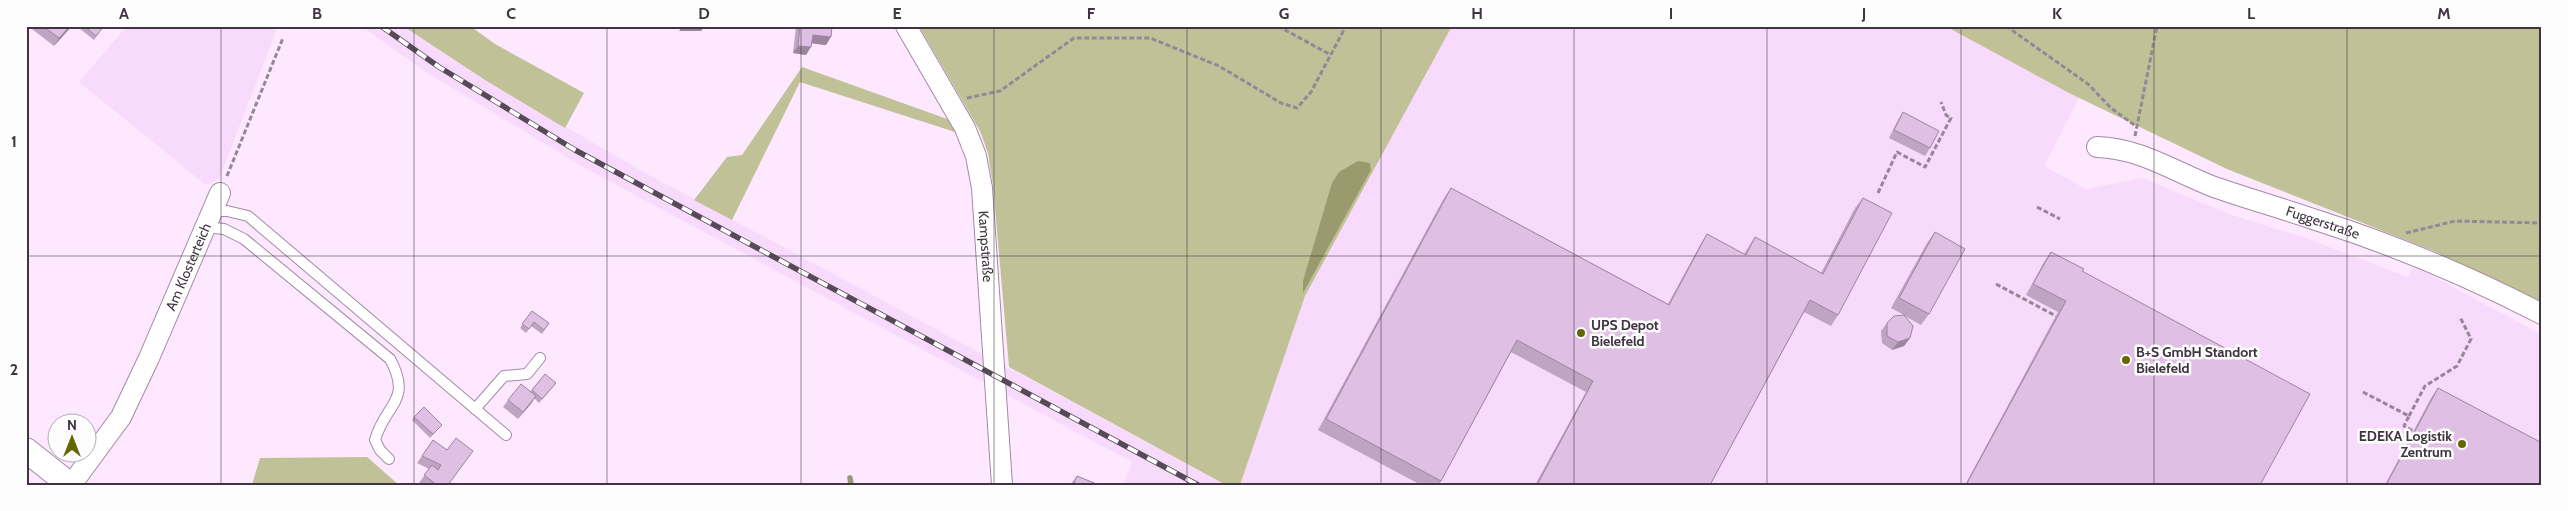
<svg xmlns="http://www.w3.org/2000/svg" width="2568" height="511" viewBox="0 0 2568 511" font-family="Cabin,sans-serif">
<rect width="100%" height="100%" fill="#fde8ff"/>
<!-- built -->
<g fill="#f8dafc">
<path d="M 127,26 L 270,26 L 276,31 L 219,179 L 206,185 L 79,82 Z"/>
<path d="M 361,26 L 403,26 L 485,80 L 640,170 L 1226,485 L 1123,485 L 1132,462 L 585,168 L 426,72 Z"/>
<path d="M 1452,26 L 1945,26 L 2079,98 L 2044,166 L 2086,189 L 2142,178 L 2232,215 L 2306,238 L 2407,277 L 2414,266 L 2542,335 L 2542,485 L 1240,485 L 1305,296 Z"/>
</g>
<!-- green -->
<g fill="#c0c196">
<path d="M 403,26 L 470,26 L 495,44 L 584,93 L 565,128 L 485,80 Z"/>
<path d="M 919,26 L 1452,26 L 1305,296 L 1240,485 L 1226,485 L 1009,367 L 993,185 L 988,153 L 980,131 Z"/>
<path d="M 1945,26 L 2542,26 L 2542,306 L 2436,252 L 2227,169 L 2069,93 Z"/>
<path d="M 802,67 L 950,120 L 955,132 L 800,82 L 732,220 L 694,200 L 727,157 L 742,155 Z"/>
<path d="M 367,457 L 399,485 L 252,485 L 260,458 Z"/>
</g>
<!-- water -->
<path fill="#999a6e" d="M 1358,161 L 1370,163 L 1371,170 L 1303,293 L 1303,281 L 1332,183 L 1339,172 Z"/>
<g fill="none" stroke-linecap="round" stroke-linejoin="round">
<!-- stream -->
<path stroke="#999a6e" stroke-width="5.5" d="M 850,478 L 851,485"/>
<!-- service casing -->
<g stroke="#a28aa5" stroke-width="12">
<g id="service">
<path d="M 212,211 L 227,211 L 248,216 L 506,435"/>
<path d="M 205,227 L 224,229 L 244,239 L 390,359 C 413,401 385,404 375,440 L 380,450 L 389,459"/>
<path d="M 475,409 L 504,376 L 527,374 L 540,358"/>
</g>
</g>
<!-- minor casing -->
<g stroke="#a28aa5" stroke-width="22">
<g id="minor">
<path id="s1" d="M 906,26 L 965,128 L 976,156 L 982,188 L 1002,485"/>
<path id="s2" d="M 2097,147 C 2140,148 2175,172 2214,187 C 2249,199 2284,209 2319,221 C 2395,245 2470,277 2542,314"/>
<path id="s3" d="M 71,485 L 121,417 L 149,358 L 220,193"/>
</g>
</g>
<!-- tertiary casing -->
<g stroke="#a28aa5" stroke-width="26">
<path id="tertiary" d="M 26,450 L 70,485"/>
</g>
<!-- path -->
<g stroke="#968798" stroke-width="3" stroke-dasharray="5 2.5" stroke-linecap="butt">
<path d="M 1278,26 L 1329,54"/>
<path d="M 2006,26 L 2088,84 L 2111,108 L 2137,127"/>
<path d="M 967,98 L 1000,91 L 1074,38 L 1150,38 L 1219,66 L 1281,103 L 1297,108 L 1311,92 L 1346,26"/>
<path d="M 2135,136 L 2157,26"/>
<path d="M 227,176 L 283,38"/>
<path d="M 1878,193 L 1897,152 L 1925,167 L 1951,118 L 1946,115 L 1941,102"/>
<path d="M 2037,207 L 2060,219"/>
<path d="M 2406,233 L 2455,221 L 2542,223"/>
<path d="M 1996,284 L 2056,316"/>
<path d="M 2363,392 L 2409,416 L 2404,426 L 2413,431"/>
<path d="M 2409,416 L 2425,386 L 2457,366 L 2471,339 L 2460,317"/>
</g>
<!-- service -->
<use href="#service" stroke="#fff" stroke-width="10"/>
<!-- minor -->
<use href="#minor" stroke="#fff" stroke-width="20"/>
<!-- tertiary -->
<use href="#tertiary" stroke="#fff" stroke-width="24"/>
<!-- rail casing -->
<g stroke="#554a56" stroke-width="5.5">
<path id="rail" d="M 381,26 L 439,67 L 575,150 L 1198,485"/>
</g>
<!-- rail -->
<use href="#rail" stroke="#fdfdfd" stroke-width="4" stroke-dasharray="11" stroke-linecap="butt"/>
</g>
<!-- wall -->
<g fill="#c0a4c3">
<path d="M 34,26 L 72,26 L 54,46 L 32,29 Z"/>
<path d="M 81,26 L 104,26 L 94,40 L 79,28 Z"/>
<path d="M 796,26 L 832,26 L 826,45 L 812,43 L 806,55 L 793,53 Z"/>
<path d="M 1903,112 L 1930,148 L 1925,156 L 1889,138 L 1898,120 Z"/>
<path d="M 1451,188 L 1668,304 L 1700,245 L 1707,234 L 1744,254 L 1755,237 L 1821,273 L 1855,208 L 1863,198 L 1838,315 L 1831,326 L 1804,312 L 1710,485 L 1535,485 L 1586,392 L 1511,352 L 1441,481 L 1439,485 L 1421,485 L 1318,430 L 1444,198 Z"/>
<path d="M 1935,232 L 1929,314 L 1921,325 L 1905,316 L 1910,338 L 1904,346 L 1892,350 L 1882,343 L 1881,331 L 1887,323 L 1904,315 L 1891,308 L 1927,243 Z"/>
<path d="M 2051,252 L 2082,271 L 2260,485 L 1965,485 L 2058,312 L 2026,295 L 2044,262 Z"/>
<path d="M 532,311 L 549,323 L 542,334 L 531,326 L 526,333 L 520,328 Z"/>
<path d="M 545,374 L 553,387 L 539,403 L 534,398 L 518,419 L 503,407 L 508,400 L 530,392 Z"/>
<path d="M 2438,388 L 2542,485 L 2385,485 L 2431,398 Z"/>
<path d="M 414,417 L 442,425 L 430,438 L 412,420 Z"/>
<path d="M 433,440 L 447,450 L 449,485 L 422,485 L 419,483 L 429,469 L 417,463 Z"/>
<path d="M 1077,476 L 1099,485 L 1070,485 Z"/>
</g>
<!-- shaded-wall -->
<g fill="#9c869f">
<path d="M 70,26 L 72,26 L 54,46 L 59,38 Z"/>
<path d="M 682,27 L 704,27 L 701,31 L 679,31 Z"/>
<path d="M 813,35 L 831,37 L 826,45 L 808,43 Z"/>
<path d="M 798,46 L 811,47 L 806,55 L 793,53 Z"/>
<path d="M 1910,338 L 1904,346 L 1892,350 L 1898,342 Z"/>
<path d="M 536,396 L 531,404 L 518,419 L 523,412 Z"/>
</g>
<!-- building -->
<g fill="#dfbfe3" stroke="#9c869f">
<path d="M 43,26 L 70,26 L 59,38 Z"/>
<path d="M 84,26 L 104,26 L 96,36 Z"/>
<path d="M 682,26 L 704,26 L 682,27 Z"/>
<path d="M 800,26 L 832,26 L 831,37 L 813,35 L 811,47 L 798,46 Z"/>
<path d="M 1903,112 L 1939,131 L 1930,148 L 1894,130 Z"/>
<path d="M 1451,188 L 1669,305 L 1707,234 L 1746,255 L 1755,237 L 1823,274 L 1863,198 L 1892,213 L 1838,315 L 1810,300 L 1710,485 L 1537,485 L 1593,381 L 1517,340 L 1441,481 L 1326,419 Z"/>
<path d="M 1935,232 L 1965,249 L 1929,314 L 1899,298 Z"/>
<path d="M 2051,252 L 2084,269 L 2082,271 L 2310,394 L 2260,485 L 1966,485 L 2066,301 L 2033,284 Z"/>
<path d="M 532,311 L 549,323 L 544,330 L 534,322 L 529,329 L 522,324 Z"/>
<path d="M 1904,315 L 1913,326 L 1910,338 L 1898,342 L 1887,336 L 1887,323 L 1894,316 Z"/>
<path d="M 545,374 L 556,383 L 542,399 L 532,390 Z"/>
<path d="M 521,384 L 536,396 L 523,412 L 508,400 Z"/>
<path d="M 2438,388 L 2542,443 L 2542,485 L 2386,485 Z"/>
<path d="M 424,407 L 442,425 L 433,434 L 414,417 Z"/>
<path d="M 456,438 L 473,451 L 448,485 L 437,485 L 424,475 L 432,465 L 438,470 L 441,465 L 422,456 L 433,440 L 447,450 Z"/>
<path d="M 1077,476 L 1099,485 L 1073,485 Z"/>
</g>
<!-- grid -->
<path fill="none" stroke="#3f3540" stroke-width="1" stroke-opacity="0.55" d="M 221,26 L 221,485M 414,26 L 414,485M 607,26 L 607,485M 801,26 L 801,485M 994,26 L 994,485M 1187,26 L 1187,485M 1381,26 L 1381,485M 1574,26 L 1574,485M 1767,26 L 1767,485M 1961,26 L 1961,485M 2154,26 L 2154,485M 2347,26 L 2347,485M 26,256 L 2542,256"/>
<!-- markers -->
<g fill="#676700" stroke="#fdfdfd" stroke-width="2">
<circle cx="1581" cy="333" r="5"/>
<circle cx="2126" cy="360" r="5"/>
<circle cx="2462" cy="444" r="5"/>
</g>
<g text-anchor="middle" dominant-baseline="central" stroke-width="5" stroke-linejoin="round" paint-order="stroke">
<!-- street labels -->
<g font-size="14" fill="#3f3540" stroke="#fdfdfd">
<text stroke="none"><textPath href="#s2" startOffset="239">Fuggerstraße</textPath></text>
<text stroke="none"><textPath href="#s1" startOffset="239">Kampstraße</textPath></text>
<text stroke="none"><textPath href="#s3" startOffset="249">Am Klosterteich</textPath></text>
</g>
<!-- poi labels -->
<g font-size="14" font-weight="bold" fill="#3f3540" stroke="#fdfdfd" text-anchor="start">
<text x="1591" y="325">UPS Depot<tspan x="1591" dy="16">Bielefeld</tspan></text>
<text x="2136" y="352">B+S GmbH Standort<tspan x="2136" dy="16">Bielefeld</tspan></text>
<text x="2452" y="436" text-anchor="end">EDEKA Logistik<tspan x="2452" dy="16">Zentrum</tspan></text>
</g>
</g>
<!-- border -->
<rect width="2568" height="511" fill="none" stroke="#fdfdfd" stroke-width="55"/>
<!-- north arrow -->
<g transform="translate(72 438)"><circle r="24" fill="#fdfdfd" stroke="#b1adb1"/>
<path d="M0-4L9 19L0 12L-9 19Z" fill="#676700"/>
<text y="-8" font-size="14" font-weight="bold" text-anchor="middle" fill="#3f3540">N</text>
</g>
<rect x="28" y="28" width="2512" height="456" fill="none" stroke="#3f3540" stroke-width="2"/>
<g font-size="16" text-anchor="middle" font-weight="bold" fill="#3f3540">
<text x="124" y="19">A</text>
<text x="317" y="19">B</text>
<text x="511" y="19">C</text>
<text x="704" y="19">D</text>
<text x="897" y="19">E</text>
<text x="1091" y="19">F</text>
<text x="1284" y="19">G</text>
<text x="1477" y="19">H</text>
<text x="1671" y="19">I</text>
<text x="1864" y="19">J</text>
<text x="2057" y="19">K</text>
<text x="2251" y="19">L</text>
<text x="2444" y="19">M</text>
<text x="14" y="147">1</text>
<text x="14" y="375">2</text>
</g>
</svg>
